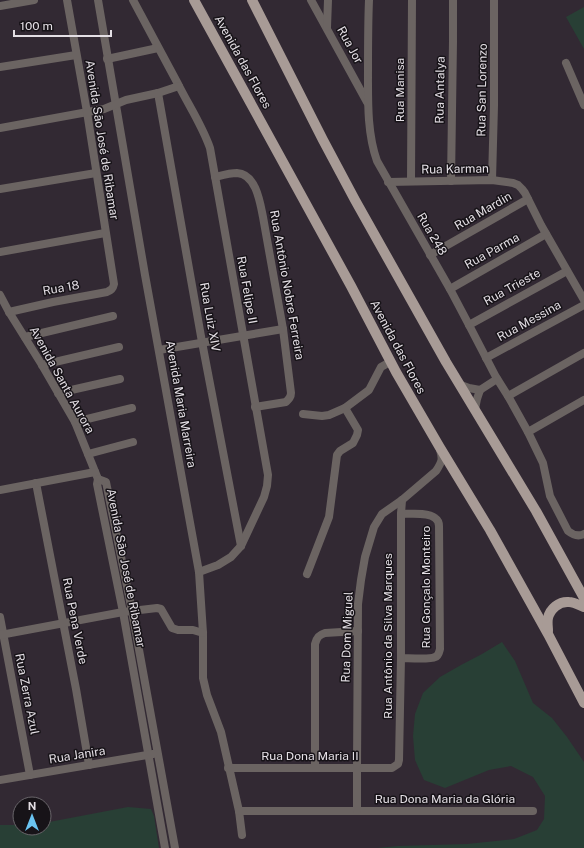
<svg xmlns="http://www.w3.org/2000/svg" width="584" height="848" viewBox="0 0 584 848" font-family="'Public Sans',sans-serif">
<rect width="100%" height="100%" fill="#322933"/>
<!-- green -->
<g fill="#283f35">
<path d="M 584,7 L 584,49 L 566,17 Z"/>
<path d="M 502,642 L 515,661 L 533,703 L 552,718 L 567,737 L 584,762 L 584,848 L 377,848 L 398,846 L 467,844 L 514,839 L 537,830 L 544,819 L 545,796 L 533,777 L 511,766 L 489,770 L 445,788 L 424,780 L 415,760 L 413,736 L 415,714 L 423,693 L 440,677 L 461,665 L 482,654 Z"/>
<path d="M 128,807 L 151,809 L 154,816 L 159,848 L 0,848 L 0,825 L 20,825 L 20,828 L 44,828 L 44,823 Z"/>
</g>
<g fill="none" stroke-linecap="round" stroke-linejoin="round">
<!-- minor -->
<g stroke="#6b6462" stroke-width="8">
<path d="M 98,0 L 145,275 L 199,572 L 203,633 L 203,678 L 207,695 L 221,732 L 239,811 L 242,835"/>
<path d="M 133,0 C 148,28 163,56 178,84 C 189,106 202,125 210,148 L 268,475 L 267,486 L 264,497 L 241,546 L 231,557 L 218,565 L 199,572"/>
<path d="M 311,0 L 367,102"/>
<path d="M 369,0 C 368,23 368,47 368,70 C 368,101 367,133 377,161 L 450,289 L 469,325 L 496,377 L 508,396 L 528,432 L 543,463 L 550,496 L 568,531 C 573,535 578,537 584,534"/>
<path d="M 0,6 L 34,0"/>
<path d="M 327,27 L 328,0"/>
<path d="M 107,59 L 158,48"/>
<path d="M 566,63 L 584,105"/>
<path d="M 0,67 L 76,55"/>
<path d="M 158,93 L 202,342 L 241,546"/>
<path d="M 0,128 L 104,109 L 126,100 L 158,93 L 179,86"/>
<path d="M 215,177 C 223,175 230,173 237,173 C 256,174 260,202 263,217 L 283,329 L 291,393 C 291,397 289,399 286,402 L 255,407"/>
<path d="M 492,180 L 494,106 L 494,0"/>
<path d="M 411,181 L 412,0"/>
<path d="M 451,181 L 453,41 L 453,0"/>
<path d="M 388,182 L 492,180 L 513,183 L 518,185 L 522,189 L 525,193 L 541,225 L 584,300"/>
<path d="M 0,189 L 96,173"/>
<path d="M 0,252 L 105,233"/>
<path d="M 430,255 L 528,199"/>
<path d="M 450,289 L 546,234"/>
<path d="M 0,295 L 9,312 L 42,365 L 75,422 L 98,479 L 97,484 L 123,612 L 165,848"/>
<path d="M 9,312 L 53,302 L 107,292 C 111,290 113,289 114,284 L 87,112 L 67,0"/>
<path d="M 469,325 L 567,271"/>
<path d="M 25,337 L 113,316"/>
<path d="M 159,350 L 283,329"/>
<path d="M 486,358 L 584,305"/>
<path d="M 42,365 L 119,347"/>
<path d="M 461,385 L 469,388 L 480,390"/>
<path d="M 58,393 L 120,379"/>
<path d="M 508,396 L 584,353"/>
<path d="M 475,409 L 477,399 L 480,390 L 497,379"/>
<path d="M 303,414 L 322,416 L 329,415 L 345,408 L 369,390 L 381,367 L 390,362"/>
<path d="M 75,422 L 132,408"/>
<path d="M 528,432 L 584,400"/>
<path d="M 88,454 L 133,442"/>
<path d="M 98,479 L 106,482 L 132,611 L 175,848"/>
<path d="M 36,483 L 76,689 L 89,765"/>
<path d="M 0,490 L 95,472"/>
<path d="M 401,514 C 410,514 428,512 435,518 C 438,520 439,523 439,526 L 440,649 C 439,652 439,656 435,657 C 430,660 408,658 401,658"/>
<path d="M 307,574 L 329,517 L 337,455 L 340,451 L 353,443 L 357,435 L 358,430 L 345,408"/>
<path d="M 0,617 L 30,775"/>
<path d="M 0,635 L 123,612 L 157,608 L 161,609 L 172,628 L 178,630 L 193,630 L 203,633"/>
<path d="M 315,767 L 315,644 C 317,637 319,635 325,633 L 358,631"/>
<path d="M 228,768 L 392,768 L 398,764 L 399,760 L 401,658 L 401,514 L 402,500"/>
<path d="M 0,780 L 153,754"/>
<path d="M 239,811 L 533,811"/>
<path d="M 357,811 L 357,768 L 358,604 L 361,580 L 365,557 L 374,527 L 382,514 L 402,500 L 436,471 C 442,462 443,459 440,450"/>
</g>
<!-- major -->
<g stroke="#a89b96" stroke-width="10">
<path d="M 194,0 L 351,286 L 396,372 L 439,446 L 490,530 L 548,634 L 584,703"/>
<path d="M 252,0 L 323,140 L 355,200 L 446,362 L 536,511 L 584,598"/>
<path d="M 548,631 C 548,627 547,622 548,618 C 550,609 559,601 569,602 C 574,602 579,605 584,607"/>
</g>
</g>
<g text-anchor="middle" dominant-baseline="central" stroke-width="3" stroke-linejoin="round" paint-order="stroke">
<!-- street labels -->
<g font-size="12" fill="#e4dfe5" stroke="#171318">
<text transform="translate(350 45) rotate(61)">Rua Jor</text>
<text transform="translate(243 62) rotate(61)">Avenida das Flores</text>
<text transform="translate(400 90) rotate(-90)">Rua Manisa</text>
<text transform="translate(440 90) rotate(-89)">Rua Antalya</text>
<text transform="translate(482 90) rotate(-89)">Rua San Lorenzo</text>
<text transform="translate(102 140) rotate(81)">Avenida São José de Ribamar</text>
<text transform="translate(455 169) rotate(-1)">Rua Karman</text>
<text transform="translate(483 211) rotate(-30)">Rua Mardin</text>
<text transform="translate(432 234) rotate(60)">Rua 248</text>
<text transform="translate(492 251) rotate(-29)">Rua Parma</text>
<text transform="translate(287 285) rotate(80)">Rua Antônio Nobre Ferreira</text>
<text transform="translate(512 287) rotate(-29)">Rua Trieste</text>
<text transform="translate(61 288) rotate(-10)">Rua 18</text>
<text transform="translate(247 290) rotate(80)">Rua Felipe II</text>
<text transform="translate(210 317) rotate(80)">Rua Luiz XIV</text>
<text transform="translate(529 321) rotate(-29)">Rua Messina</text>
<text transform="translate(398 347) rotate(62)">Avenida das Flores</text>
<text transform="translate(62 380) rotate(61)">Avenida Santa Aurora</text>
<text transform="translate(181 404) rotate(80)">Avenida Maria Marreira</text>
<text transform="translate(126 568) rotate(79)">Avenida São José de Ribamar</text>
<text transform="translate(426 587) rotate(-90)">Rua Gonçalo Monteiro</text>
<text transform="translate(75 621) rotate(79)">Rua Pena Verde</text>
<text transform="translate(388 636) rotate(-90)">Rua Antônio da Silva Marques</text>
<text transform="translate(347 637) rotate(-88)">Rua Dom Miguel</text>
<text transform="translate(27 694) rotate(79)">Rua Zerra Azul</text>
<text transform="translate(77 755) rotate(-9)">Rua Janira</text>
<text x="310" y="756">Rua Dona Maria II</text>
<text x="445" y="799">Rua Dona Maria da Glória</text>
</g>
</g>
<!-- north arrow -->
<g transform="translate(32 816)"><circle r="19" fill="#171318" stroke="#69656a"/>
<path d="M0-3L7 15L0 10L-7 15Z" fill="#6ac3f1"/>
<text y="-6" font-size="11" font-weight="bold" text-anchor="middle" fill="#e4dfe5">N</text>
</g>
<!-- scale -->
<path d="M14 30v6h97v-6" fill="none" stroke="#e4dfe5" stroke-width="2"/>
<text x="20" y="30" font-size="12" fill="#e4dfe5" stroke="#171318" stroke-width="3" paint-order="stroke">100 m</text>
</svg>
